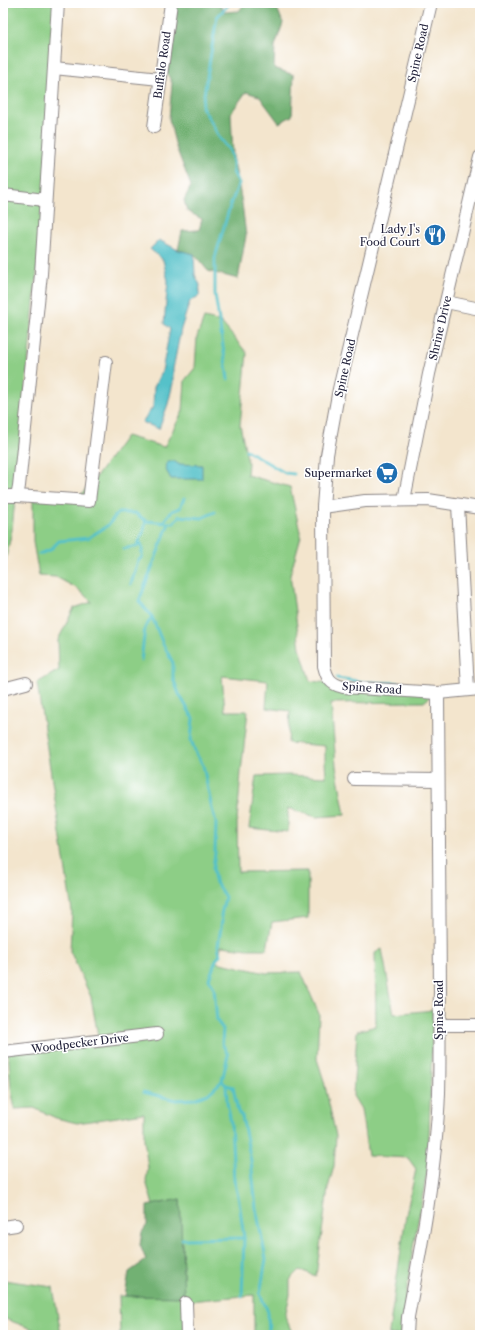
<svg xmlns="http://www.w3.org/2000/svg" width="483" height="1338" viewBox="0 0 483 1338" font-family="'Libre Caslon Text',serif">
<rect width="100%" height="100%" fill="#fff"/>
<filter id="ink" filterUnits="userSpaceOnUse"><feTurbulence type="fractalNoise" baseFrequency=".025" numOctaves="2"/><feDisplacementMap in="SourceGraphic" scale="8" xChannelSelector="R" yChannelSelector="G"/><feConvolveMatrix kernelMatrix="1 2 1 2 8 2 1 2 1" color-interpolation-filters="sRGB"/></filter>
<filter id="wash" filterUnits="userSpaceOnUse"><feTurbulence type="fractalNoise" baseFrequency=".012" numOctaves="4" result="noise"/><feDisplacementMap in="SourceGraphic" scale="16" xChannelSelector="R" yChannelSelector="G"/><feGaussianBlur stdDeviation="0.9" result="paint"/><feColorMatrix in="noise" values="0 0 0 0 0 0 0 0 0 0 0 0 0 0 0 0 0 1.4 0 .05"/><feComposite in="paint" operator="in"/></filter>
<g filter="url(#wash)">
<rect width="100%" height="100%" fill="#f3e5cd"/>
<!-- green -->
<g fill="#8dce86" stroke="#587860">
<path d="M 3,3 L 63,3 L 12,530 L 3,573 Z"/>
<path d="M 204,318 L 221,322 L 247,353 L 240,425 L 248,463 L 247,475 L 290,487 L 301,536 L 290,575 L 300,648 L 310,681 L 340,684 L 439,689 L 424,702 L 331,703 L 336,766 L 345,815 L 316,817 L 288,808 L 288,832 L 249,828 L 256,776 L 287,775 L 326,777 L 325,761 L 325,746 L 288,743 L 290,711 L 266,708 L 268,681 L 222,676 L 225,711 L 248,711 L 241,772 L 237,821 L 238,872 L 308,871 L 308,918 L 272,922 L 267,949 L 248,949 L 221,946 L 220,955 L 216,962 L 266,973 L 301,972 L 319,1014 L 317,1059 L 324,1081 L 336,1136 L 334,1166 L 328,1188 L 316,1276 L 300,1270 L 290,1280 L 290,1295 L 285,1316 L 293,1335 L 254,1335 L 254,1295 L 189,1301 L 184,1297 L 185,1335 L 120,1335 L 119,1296 L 184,1296 L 180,1199 L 153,1205 L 146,1181 L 148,1168 L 144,1139 L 144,1113 L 77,1123 L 56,1118 L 34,1108 L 15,1109 L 11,1088 L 8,1049 L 98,1036 L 91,997 L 70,951 L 72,911 L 37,683 L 59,670 L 58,640 L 74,608 L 92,602 L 78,589 L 56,577 L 39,576 L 33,542 L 33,498 L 79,497 L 99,473 L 126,436 L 164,447 L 183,411 L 185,380 L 195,368 L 197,337 Z"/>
<path d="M 382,949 L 394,1014 L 433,1010 L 428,1167 L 413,1248 L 400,1335 L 389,1335 L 389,1332 L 406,1215 L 416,1169 L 408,1158 L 368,1156 L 361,1109 L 353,1096 L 357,1031 L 376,1026 L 375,953 Z"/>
<path d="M 3,1280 L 53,1287 L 61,1335 L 48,1335 L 3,1318 Z"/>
</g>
<!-- forest -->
<g fill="#72b173" stroke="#4a6a57">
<path d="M 175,3 L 219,3 L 224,12 L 239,11 L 245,3 L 275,3 L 283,23 L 275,46 L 274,68 L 294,75 L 292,116 L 279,123 L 259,96 L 246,92 L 231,113 L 233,156 L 242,203 L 246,236 L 238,279 L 208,271 L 194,254 L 178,250 L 182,231 L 199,230 L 202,219 L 187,211 L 184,200 L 191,186 L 176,147 L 169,119 L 172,83 L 167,73 Z"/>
<path d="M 180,1199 L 184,1297 L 125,1296 L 129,1272 L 146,1260 L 140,1245 L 142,1232 L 147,1225 L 147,1206 Z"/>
</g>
<!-- water -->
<g fill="#54c1c9" stroke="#3b7282">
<path d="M 159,240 L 178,250 L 194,254 L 195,275 L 200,285 L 199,296 L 190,301 L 181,329 L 173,369 L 173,383 L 168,404 L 159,429 L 142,422 L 153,407 L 154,387 L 162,371 L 170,329 L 164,324 L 168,281 L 163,260 L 150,249 Z"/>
<path d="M 167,461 L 174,461 L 178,464 L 202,465 L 202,479 L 171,479 L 166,470 Z"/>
</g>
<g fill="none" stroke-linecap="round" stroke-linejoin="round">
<!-- stream -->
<g stroke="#54c1c9" stroke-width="3">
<path d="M 228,379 L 215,294 L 215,258 L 230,206 L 239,183 L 233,172 L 233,162 L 230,151 L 219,137 L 213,125 L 202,107 L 217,17 L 230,3"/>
<path d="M 246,450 L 285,473 L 294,474"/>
<path d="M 215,512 L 202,518 L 179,516 L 174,523 L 169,523 L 139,601 L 152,617 L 163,644 L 173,663 L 173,678 L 179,694 L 193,718 L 191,740 L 196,754 L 203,765 L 212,809 L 216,822 L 215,853 L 213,868 L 215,881 L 225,897 L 221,915 L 222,921 L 218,946 L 220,955 L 216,960 L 209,979 L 214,988 L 217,1021 L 223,1029 L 222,1043 L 228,1055 L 222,1081 L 226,1085 L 233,1087 L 238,1112 L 242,1116 L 251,1161 L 256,1208 L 266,1259 L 260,1294 L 268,1312 L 269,1335"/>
<path d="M 162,523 L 172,511 L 180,508 L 184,498"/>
<path d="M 123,549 L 137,546 L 143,533 L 146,521 L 169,523"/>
<path d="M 39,554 L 50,550 L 59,541 L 88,538 L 107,526 L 118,513 L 135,513 L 146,521"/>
<path d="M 131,584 L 138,561 L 142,557 L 142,547 L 139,542"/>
<path d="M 141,661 L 145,628 L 152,617"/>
<path d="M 337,678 L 364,682 L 398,683"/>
<path d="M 226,1085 L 227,1102 L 231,1123 L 234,1179 L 239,1201 L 244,1238 L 242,1297"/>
<path d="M 143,1092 L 176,1100 L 194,1099 L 208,1094 L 222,1081"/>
<path d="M 182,1239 L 244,1238"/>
</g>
</g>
</g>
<g filter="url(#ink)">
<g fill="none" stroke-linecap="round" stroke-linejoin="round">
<!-- minor casing -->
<g stroke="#8a8484" stroke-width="14">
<g id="minor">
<path d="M 431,3 L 339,389 L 327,455 L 323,507 L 324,666 C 327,678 330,684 343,687 L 438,693 L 480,689"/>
<path d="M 54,68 L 160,79"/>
<path d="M 154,127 L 171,3"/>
<path d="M 3,195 L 45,200"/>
<path d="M 446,302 L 480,309"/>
<path d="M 3,496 L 17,496 L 19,486 L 41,274 L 58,3"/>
<path d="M 17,496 L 89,501 L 106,362"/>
<path d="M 404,500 L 429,374 L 480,157"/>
<path d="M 458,505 L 468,689"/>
<path d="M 323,507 L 365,501 L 428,500 L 480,508"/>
<path d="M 3,689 L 26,683"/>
<path d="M 354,779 L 438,780"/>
<path d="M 439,1025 L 480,1025"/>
<path d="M 3,1052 L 157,1034"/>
<path d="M 3,1227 L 16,1225"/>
<path d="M 186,1303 L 187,1335"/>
<path d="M 407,1335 L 408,1317 C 422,1243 436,1168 439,1093 C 440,1059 439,1025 440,992 C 440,892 438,793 438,693"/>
</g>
</g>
<!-- minor -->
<use href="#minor" stroke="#fff" stroke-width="12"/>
</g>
</g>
<!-- icons -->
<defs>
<g id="restaurant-disc" transform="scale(1.15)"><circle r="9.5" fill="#1f6fb2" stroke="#fff"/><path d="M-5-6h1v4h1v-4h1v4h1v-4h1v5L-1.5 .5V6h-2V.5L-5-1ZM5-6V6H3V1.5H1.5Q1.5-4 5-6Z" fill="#fff"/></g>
<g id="supermarket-disc" transform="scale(1.15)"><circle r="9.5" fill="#1f6fb2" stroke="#fff"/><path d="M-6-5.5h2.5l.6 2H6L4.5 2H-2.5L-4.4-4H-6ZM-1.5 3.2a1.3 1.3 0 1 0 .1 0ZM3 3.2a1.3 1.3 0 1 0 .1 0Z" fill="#fff"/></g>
</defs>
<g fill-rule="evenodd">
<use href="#restaurant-disc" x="435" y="235"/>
<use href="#supermarket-disc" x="387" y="473"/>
</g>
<g text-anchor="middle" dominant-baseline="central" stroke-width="3" stroke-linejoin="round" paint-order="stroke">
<!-- street labels -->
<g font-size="11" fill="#22223b" stroke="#fff">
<text transform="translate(418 53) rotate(-77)">Spine Road</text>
<text transform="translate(162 65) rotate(-82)">Buffalo Road</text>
<text transform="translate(440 328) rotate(-77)">Shrine Drive</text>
<text transform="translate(345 368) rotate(-77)">Spine Road</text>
<text transform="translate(372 688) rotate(4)">Spine Road</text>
<text transform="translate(439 1010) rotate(-90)">Spine Road</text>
<text transform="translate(80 1043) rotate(-7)">Woodpecker Drive</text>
</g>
<!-- poi labels -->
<g font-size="11" fill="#22223b" stroke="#fff" text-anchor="end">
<text x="420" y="229">Lady J's<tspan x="420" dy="13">Food Court</tspan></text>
<text x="372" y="473">Supermarket</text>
</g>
</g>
<!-- margin -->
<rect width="483" height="1338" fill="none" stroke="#fff" stroke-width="16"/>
</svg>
